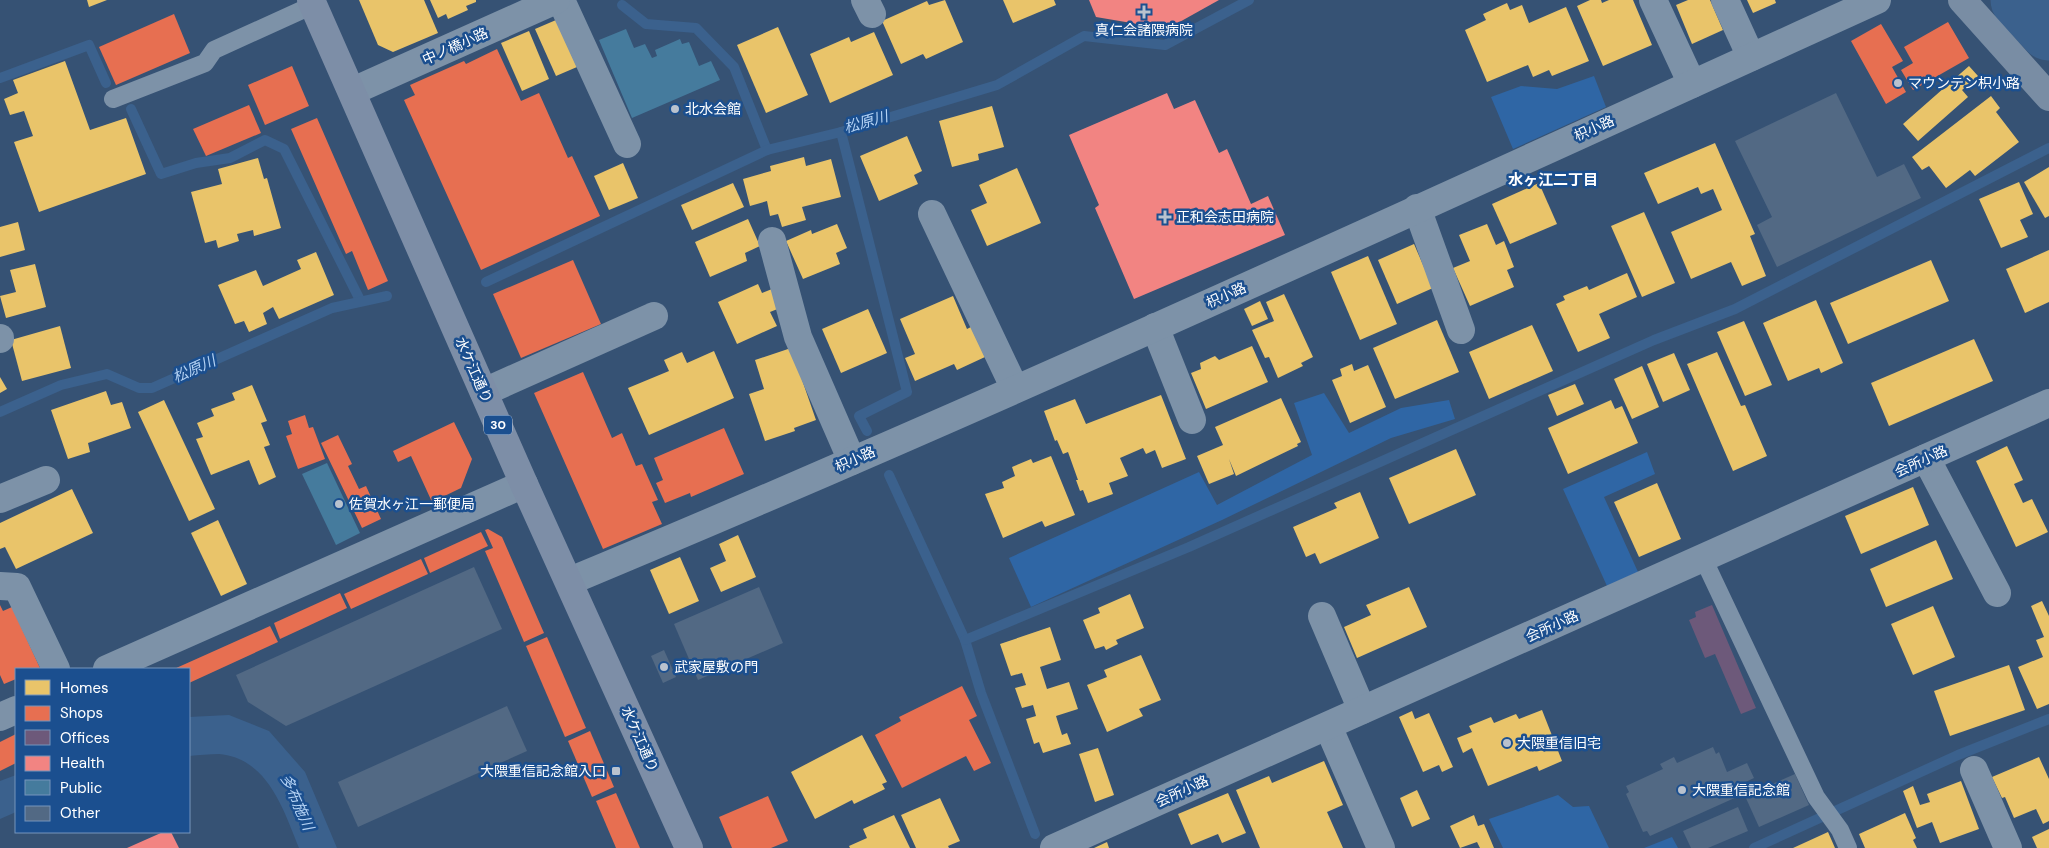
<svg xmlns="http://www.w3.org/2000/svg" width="2049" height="848" viewBox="0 0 2049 848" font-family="'DM Sans','Noto Sans JP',sans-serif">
<rect width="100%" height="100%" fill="#365274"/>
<!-- green -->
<g fill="#2f66a5">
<path d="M 1594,76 L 1606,107 L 1513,149 L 1491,97 L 1521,86 L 1557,89 Z"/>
<path d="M 1324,393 L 1349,433 L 1401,408 L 1449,400 L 1455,419 L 1391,438 L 1222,520 L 1031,607 L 1009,558 L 1199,472 L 1217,505 L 1312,455 L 1294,403 Z"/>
<path d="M 1647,452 L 1655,474 L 1604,497 L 1638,572 L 1607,586 L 1563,489 Z"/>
<path d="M 1558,795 L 1573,807 L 1589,806 L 1609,848 L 1503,848 L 1489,819 Z"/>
<path d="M 1672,837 L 1678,848 L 1644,848 Z"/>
</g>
<!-- water -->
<g fill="#3b618d">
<path d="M 229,715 L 269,731 L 305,772 L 337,848 L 299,848 C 284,811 268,758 219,754 C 209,754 199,755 189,756 L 189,717 Z"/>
<path d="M 16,775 L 16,812 L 0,819 L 0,781 Z"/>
</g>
<!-- homes -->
<g fill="#e9c46a">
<path d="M 87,0 L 107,0 L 89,7 Z"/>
<path d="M 359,0 L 424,0 L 438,33 L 393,52 L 378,45 Z"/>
<path d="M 430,0 L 476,0 L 476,2 L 466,6 L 468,10 L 448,19 L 446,14 L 438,18 Z"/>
<path d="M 945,0 L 963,42 L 926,59 L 923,54 L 901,64 L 882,21 L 927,1 L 929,5 Z"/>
<path d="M 1003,0 L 1054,0 L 1056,5 L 1013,23 Z"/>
<path d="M 1590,0 L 1601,0 L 1602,3 L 1609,0 L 1633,0 L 1652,45 L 1603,66 L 1577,6 Z"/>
<path d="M 1688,0 L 1710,0 L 1723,30 L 1692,44 L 1676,5 Z"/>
<path d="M 1747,0 L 1775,0 L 1776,3 L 1753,13 Z"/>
<path d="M 1507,3 L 1510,10 L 1522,5 L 1529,23 L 1566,7 L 1589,61 L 1552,76 L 1549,70 L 1533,77 L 1528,65 L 1487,82 L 1465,30 L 1486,20 L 1483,14 Z"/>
<path d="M 556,20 L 577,67 L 556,76 L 535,29 Z"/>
<path d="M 778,27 L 808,95 L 766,113 L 737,45 Z"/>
<path d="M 529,31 L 549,79 L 522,91 L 501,43 Z"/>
<path d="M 874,32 L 893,75 L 830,103 L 810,54 L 849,37 L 851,42 Z"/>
<path d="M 65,61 L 90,130 L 126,118 L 146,174 L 39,212 L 14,142 L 33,136 L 24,111 L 10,115 L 4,99 L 18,93 L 13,80 Z"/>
<path d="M 1969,66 L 1978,76 L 1962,90 L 1968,97 L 1918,141 L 1903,124 Z"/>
<path d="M 1991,96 L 2000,108 L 1996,112 L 2019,142 L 1975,176 L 1970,170 L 1946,188 L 1929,166 L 1922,170 L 1912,157 Z"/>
<path d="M 992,106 L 1004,147 L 978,154 L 979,160 L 952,167 L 939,121 Z"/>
<path d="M 907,136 L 922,171 L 914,175 L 918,184 L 879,201 L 860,156 Z"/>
<path d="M 1715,143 L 1755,234 L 1750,236 L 1766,276 L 1742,286 L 1731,262 L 1691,279 L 1671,232 L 1722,210 L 1713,189 L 1701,194 L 1698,187 L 1658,204 L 1644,173 Z"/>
<path d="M 804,157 L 806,166 L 831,159 L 841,197 L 802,207 L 806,220 L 782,227 L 778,214 L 770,216 L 767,201 L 750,206 L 743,179 L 771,171 L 770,166 Z"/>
<path d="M 258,158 L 264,179 L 267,178 L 281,228 L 254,236 L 253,230 L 237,234 L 239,241 L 218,248 L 216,240 L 205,243 L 191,192 L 222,184 L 218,169 Z"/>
<path d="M 623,163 L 638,198 L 609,210 L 594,176 Z"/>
<path d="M 2049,167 L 2049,216 L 2045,218 L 2024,182 Z"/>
<path d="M 1017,168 L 1041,223 L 987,246 L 971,210 L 987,203 L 979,185 Z"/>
<path d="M 2019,182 L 2033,214 L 2020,220 L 2028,237 L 2001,248 L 1979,199 Z"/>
<path d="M 733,183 L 744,207 L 692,230 L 681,205 Z"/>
<path d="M 1539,183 L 1557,224 L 1510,244 L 1492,204 Z"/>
<path d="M 1644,212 L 1675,283 L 1642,297 L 1611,226 Z"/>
<path d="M 748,219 L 760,246 L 745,253 L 747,261 L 710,277 L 695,242 Z"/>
<path d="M 18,222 L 25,250 L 0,257 L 0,227 Z"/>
<path d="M 837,224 L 847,248 L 836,253 L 840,264 L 803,279 L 786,241 L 811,230 L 812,234 Z"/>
<path d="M 1487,224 L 1496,245 L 1504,241 L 1514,267 L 1507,270 L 1514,287 L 1470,306 L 1453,268 L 1470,261 L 1459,235 Z"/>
<path d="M 1414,244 L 1433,288 L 1397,304 L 1378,260 Z"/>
<path d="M 2049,250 L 2049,302 L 2025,313 L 2006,269 Z"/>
<path d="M 316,252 L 334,295 L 279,319 L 273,307 L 263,313 L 267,324 L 249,332 L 244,321 L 235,324 L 218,285 L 256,270 L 263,286 L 301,269 L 297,260 Z"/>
<path d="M 1368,256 L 1397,324 L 1360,340 L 1331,272 Z"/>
<path d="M 1931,260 L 1949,301 L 1848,344 L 1830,303 Z"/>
<path d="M 35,264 L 46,307 L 6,318 L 0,296 L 16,292 L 10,270 Z"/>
<path d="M 1627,273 L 1637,297 L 1599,314 L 1610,338 L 1578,352 L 1556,304 L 1565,300 L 1563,296 L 1587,286 L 1589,290 Z"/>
<path d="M 758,284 L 762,293 L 772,289 L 780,308 L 770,312 L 777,326 L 737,344 L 718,302 Z"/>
<path d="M 1284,294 L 1313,357 L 1301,363 L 1303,366 L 1278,378 L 1269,357 L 1265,358 L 1252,330 L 1274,321 L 1266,302 Z"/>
<path d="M 953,296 L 967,329 L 971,327 L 985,357 L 957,370 L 954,364 L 915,381 L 905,358 L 915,354 L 900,319 Z"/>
<path d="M 1816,300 L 1843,363 L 1821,373 L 1819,368 L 1788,381 L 1763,323 Z"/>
<path d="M 1260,301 L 1268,319 L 1252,326 L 1244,309 Z"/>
<path d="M 868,309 L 887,353 L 841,373 L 822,329 Z"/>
<path d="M 1437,320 L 1459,372 L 1395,399 L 1373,348 Z"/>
<path d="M 1744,321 L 1772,385 L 1745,396 L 1717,332 Z"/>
<path d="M 1532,325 L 1553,371 L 1489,399 L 1469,352 Z"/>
<path d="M 60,326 L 71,368 L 22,381 L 11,340 Z"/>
<path d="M 1974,339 L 1993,381 L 1889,426 L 1871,383 Z"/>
<path d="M 1252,346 L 1268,382 L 1206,409 L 1191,373 L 1201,369 L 1200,363 L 1215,356 L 1219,360 Z"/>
<path d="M 791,348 L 816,420 L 794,428 L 795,431 L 765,441 L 749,394 L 764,389 L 755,360 Z"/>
<path d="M 714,351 L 734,398 L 649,435 L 628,388 L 669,371 L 664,360 L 682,352 L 687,363 Z"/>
<path d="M 1717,352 L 1741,406 L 1745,405 L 1767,456 L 1733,471 L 1687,364 Z"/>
<path d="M 1674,353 L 1690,390 L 1663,402 L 1647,364 Z"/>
<path d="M 1352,364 L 1354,371 L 1368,365 L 1386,407 L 1350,423 L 1332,380 L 1342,376 L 1340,369 Z"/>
<path d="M 1642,366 L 1659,407 L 1632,419 L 1614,379 Z"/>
<path d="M 0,377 L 7,389 L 0,393 Z"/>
<path d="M 1575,384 L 1584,404 L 1557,416 L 1548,395 Z"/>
<path d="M 252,385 L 267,421 L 261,423 L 270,445 L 264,447 L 276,477 L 259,485 L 249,460 L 211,475 L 196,439 L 203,437 L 197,423 L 214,416 L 211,409 L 235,400 L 232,393 Z"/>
<path d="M 106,391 L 111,405 L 122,402 L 131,428 L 88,443 L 90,452 L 68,459 L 51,410 Z"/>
<path d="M 1161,395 L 1186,459 L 1162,468 L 1155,450 L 1146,454 L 1143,448 L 1120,458 L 1128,476 L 1109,483 L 1113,494 L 1088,503 L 1083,490 L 1080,491 L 1076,480 L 1078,480 L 1068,452 L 1063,454 L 1057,440 L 1055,441 L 1044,411 L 1075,399 L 1086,424 Z"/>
<path d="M 1281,398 L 1301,442 L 1297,444 L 1298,446 L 1236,476 L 1229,459 L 1234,474 L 1209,484 L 1197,456 L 1223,445 L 1215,427 Z"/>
<path d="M 164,400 L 215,509 L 189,521 L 138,412 Z"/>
<path d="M 1611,400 L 1615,409 L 1622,406 L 1638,443 L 1568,474 L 1548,428 Z"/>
<path d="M 2007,446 L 2023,480 L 2014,484 L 2023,503 L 2032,499 L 2048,532 L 2016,547 L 1976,461 Z"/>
<path d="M 1456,449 L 1476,495 L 1409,524 L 1389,478 Z"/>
<path d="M 1051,456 L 1075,515 L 1045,527 L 1042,521 L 1003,538 L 985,494 L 1004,488 L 1002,482 L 1015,476 L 1012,467 L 1031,459 L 1033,463 Z"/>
<path d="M 1657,483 L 1681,539 L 1639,557 L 1614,502 Z"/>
<path d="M 1913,487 L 1929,525 L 1861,554 L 1845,516 Z"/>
<path d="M 72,489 L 93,533 L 16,569 L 5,547 L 0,549 L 0,523 Z"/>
<path d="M 1360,492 L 1379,538 L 1320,564 L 1315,553 L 1306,557 L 1293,527 L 1337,508 L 1334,503 Z"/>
<path d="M 218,520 L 247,584 L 221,596 L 191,533 Z"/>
<path d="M 738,535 L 756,577 L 721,592 L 710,568 L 726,561 L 719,544 Z"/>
<path d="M 1936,540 L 1953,579 L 1886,607 L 1870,569 Z"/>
<path d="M 680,557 L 699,601 L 669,614 L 650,570 Z"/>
<path d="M 1409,587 L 1427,627 L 1357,658 L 1344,627 L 1371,615 L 1366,605 Z"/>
<path d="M 1130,594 L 1144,628 L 1116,640 L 1118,644 L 1106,650 L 1104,646 L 1095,649 L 1083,620 L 1100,613 L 1098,608 Z"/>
<path d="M 2042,601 L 2049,616 L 2049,704 L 2037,709 L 2018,667 L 2043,657 L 2036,640 L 2044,637 L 2031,606 Z"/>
<path d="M 1933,606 L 1955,657 L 1913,675 L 1891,624 Z"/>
<path d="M 1050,627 L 1061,660 L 1040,667 L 1047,689 L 1069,682 L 1078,709 L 1056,716 L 1062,735 L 1067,733 L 1071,744 L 1043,753 L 1039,742 L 1034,744 L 1026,719 L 1036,716 L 1033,705 L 1022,708 L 1015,688 L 1026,685 L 1022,673 L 1011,676 L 1000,644 Z"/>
<path d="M 1141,655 L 1161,700 L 1139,709 L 1143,716 L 1107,732 L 1087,685 L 1107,677 L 1104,670 Z"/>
<path d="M 2009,665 L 2025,710 L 1950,736 L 1934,691 Z"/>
<path d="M 1542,710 L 1562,761 L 1539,771 L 1537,766 L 1488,786 L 1472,748 L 1463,753 L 1457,738 L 1472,732 L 1469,726 L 1491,717 L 1494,723 L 1516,714 L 1519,719 Z"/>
<path d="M 1412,711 L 1415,719 L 1429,713 L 1453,767 L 1442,772 L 1439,765 L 1423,772 L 1399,717 Z"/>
<path d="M 862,735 L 887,782 L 882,784 L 885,789 L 854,804 L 852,800 L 815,819 L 791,772 Z"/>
<path d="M 1098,748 L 1114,795 L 1095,802 L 1079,754 Z"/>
<path d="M 2039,757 L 2049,779 L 2049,821 L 2043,824 L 2036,809 L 2014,818 L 2005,797 L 2002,798 L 1992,777 Z"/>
<path d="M 1324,761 L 1343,805 L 1327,812 L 1343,848 L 1260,848 L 1236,790 L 1269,776 L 1272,783 Z"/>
<path d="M 1961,781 L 1979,829 L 1940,843 L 1932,822 L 1917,828 L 1903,791 L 1913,786 L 1920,805 L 1930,802 L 1927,794 Z"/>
<path d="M 1417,790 L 1430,819 L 1412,827 L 1400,798 Z"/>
<path d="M 1228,793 L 1246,833 L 1222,843 L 1218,834 L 1191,845 L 1178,814 Z"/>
<path d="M 940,798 L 960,841 L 948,846 L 949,848 L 916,848 L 901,815 Z"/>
<path d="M 1905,813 L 1916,838 L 1913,840 L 1917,848 L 1865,848 L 1859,834 Z"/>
<path d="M 894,815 L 910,848 L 850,848 L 849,846 L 867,838 L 863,829 Z"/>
<path d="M 1474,815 L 1478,826 L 1484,824 L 1494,848 L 1480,848 L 1477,842 L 1460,848 L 1450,826 Z"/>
<path d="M 2049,829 L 2049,848 L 2037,848 L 2032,837 Z"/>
<path d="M 1828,832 L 1835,848 L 1793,848 Z"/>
<path d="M 1107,842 L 1109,848 L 1094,848 Z"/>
</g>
<!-- shops -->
<g fill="#e76f51">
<path d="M 174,14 L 190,53 L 116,85 L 99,47 Z"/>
<path d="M 1948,22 L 1969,58 L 1913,90 L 1901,70 L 1913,63 L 1904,47 Z"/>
<path d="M 1881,24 L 1903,61 L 1892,67 L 1906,92 L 1886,104 L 1851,41 Z"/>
<path d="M 497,49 L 521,101 L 539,93 L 568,158 L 572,156 L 600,216 L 481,270 L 404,100 L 415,95 L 410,85 L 464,61 L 466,64 Z"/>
<path d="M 292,66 L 309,106 L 265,125 L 248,85 Z"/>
<path d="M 249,105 L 261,133 L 206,156 L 193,129 Z"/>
<path d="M 317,118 L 388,281 L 368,290 L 352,251 L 346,254 L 291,129 Z"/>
<path d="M 573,260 L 601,324 L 521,358 L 493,294 Z"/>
<path d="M 583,372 L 612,438 L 622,433 L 636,466 L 642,464 L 658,500 L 652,502 L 662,524 L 603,549 L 534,393 Z"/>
<path d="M 305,415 L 309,428 L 313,427 L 325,459 L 298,469 L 286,436 L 292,434 L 288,421 Z"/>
<path d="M 454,422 L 472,459 L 461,488 L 432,502 L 411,456 L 398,462 L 393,451 Z"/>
<path d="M 724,428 L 744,474 L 691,497 L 690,493 L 665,503 L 656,483 L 663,480 L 654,458 Z"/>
<path d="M 338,435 L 352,464 L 348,466 L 359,489 L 366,486 L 381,519 L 362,528 L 321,443 Z"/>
<path d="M 488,529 L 502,537 L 544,633 L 524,642 L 485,551 L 493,548 L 485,530 Z"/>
<path d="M 481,532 L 488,546 L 430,573 L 424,558 Z"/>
<path d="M 421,559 L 428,574 L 351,609 L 344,594 Z"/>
<path d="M 340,593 L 347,608 L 280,639 L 274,623 Z"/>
<path d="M 0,605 L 3,611 L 12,607 L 40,668 L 16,669 L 16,679 L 4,684 L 0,675 Z"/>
<path d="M 270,626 L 278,642 L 189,683 L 189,669 L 174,669 Z"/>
<path d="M 547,637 L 586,728 L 565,737 L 526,646 Z"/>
<path d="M 962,686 L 977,716 L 969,720 L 991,763 L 974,771 L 966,756 L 902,788 L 875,735 L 901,721 L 899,717 Z"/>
<path d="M 590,731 L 614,787 L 592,797 L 568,741 Z"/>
<path d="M 16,734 L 16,763 L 0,771 L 0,742 Z"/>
<path d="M 616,793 L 640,848 L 616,848 L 596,801 Z"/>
<path d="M 768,796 L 788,841 L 771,848 L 732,848 L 719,817 Z"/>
</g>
<!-- offices -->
<path fill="#6d597a" d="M 1712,605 L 1756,708 L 1741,714 L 1715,654 L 1705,658 L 1689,620 L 1696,617 L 1695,612 Z"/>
<!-- health -->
<g fill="#f28482">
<path d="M 1089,0 L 1219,0 L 1167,29 L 1096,17 Z"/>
<path d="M 1167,93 L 1174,109 L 1195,100 L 1219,153 L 1227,149 L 1251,204 L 1268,196 L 1285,235 L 1134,299 L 1095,208 L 1099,205 L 1069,135 Z"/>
<path d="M 163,832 L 171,832 L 179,848 L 127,848 Z"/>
</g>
<!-- public -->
<g fill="#457b9d">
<path d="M 626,29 L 634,48 L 645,44 L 652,58 L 657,56 L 655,50 L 680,39 L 682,44 L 689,42 L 699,66 L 711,61 L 720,80 L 632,118 L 599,40 Z"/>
<path d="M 327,463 L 360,533 L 336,545 L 302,474 Z"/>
</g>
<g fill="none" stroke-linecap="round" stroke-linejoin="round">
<!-- stream -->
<g stroke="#3b618d" stroke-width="10">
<path d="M 622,5 L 646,24 L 696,28 L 734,67 L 767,150"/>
<path d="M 0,78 L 89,45 L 106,83"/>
<path d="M 131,109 L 161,174 L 196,163 L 230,158 L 265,140 L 284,149 L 360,300"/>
<path d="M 841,132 L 907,392 L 859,416 L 867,431"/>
<path d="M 486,282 L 767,150 L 841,132 L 997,85 L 1084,36 L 1165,45 L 1249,0"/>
<path d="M 0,412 L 61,385 L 107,374 L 139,388 L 152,388 L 332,308 L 387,296"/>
<path d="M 889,475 L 965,640 L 981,693 L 1035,834"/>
<path d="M 965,640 L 1189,547 L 1654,340 L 1735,309 L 2049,148"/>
<path d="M 1754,848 L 1958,755 L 2049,719"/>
</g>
<!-- river -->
<path stroke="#3b618d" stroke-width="61" d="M 2021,0 L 2049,30"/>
</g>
<!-- building -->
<g fill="#526984">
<path d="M 1836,93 L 1877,177 L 1904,164 L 1921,198 L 1777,267 L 1757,225 L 1772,217 L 1735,141 Z"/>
<path d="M 474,567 L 502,629 L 286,726 L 248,702 L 236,675 Z"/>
<path d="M 759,587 L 783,643 L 698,680 L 674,624 Z"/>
<path d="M 664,650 L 676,677 L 663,683 L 651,656 Z"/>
<path d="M 507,706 L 527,751 L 358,827 L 338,782 Z"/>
<path d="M 1713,747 L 1716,754 L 1719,752 L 1727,772 L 1747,763 L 1754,778 L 1735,787 L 1739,796 L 1650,836 L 1647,831 L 1643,832 L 1626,794 L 1629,792 L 1626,786 L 1663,769 L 1660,764 L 1674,757 L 1677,763 Z"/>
<path d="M 1795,774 L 1809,805 L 1759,827 L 1745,796 Z"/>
<path d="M 1738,807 L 1748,831 L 1708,848 L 1691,848 L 1683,831 Z"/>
</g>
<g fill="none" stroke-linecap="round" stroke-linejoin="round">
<!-- lane -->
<g stroke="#7d92a8" stroke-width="18">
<path d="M 113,99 L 205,63 L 214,50 L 313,5"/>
<path d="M 1703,558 L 1816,797 L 1840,830 L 1848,848"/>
</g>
<!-- street -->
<g stroke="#7d92a8" stroke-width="28">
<path d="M 561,0 L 627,144"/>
<path d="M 865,0 L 872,14"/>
<path d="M 1653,0 L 1692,84"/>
<path d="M 1725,0 L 1751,57"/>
<path d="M 353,91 L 556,0"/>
<path d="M 1417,208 L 1461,330"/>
<path d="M 932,214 L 1015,389"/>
<path d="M 772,241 L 798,337 L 852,461"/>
<path d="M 1155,327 L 1192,420"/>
<path d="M 0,338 L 0,339"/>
<path d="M 484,392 L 654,316"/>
<path d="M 1926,458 L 1997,593"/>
<path d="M 0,499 L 46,480"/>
<path d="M 570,581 C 1010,398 1443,197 1877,0"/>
<path d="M 0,586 L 17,587 L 56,669"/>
<path d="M 1322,616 L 1362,710"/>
<path d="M 107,669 L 524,484"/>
<path d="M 0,717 L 16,710"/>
<path d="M 1328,726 L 1381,848"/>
<path d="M 1974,770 L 2008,848"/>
<path d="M 1054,848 L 2049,403"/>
</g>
<!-- secondary -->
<path stroke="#798da4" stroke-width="28" d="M 1962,0 L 2049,97"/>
<!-- primary -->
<path stroke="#7d8ea7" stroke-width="28" d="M 311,0 L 524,484 L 689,848"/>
</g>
<!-- markers -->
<g fill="#b9c2ce" stroke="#1b4f8f" stroke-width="2">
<path d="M1141.5 4.5h5v5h5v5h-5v5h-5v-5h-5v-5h5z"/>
<circle cx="1898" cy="83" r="5"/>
<circle cx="675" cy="109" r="5"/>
<path d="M1162.5 209.5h5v5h5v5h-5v5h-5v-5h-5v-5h5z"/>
<circle cx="339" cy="504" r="5"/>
<circle cx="664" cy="667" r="5"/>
<circle cx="1507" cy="743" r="5"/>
<rect x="611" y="766" width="10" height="10" rx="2.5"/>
<circle cx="1682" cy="790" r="5"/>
</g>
<g text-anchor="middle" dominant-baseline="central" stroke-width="5" stroke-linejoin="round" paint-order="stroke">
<!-- shield labels -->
<rect fill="#1b4f8f" stroke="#bbcadd" stroke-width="1" x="484" y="415.5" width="28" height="19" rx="4"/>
<g font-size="12" font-weight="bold" fill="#fff">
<text x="498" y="425">30</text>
</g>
<!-- poi labels -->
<g font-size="14" fill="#fff" stroke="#1b4f8f" text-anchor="start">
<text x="1144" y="30" text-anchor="middle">真仁会諸隈病院</text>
<text x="1908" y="83">マウンテン枳小路</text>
<text x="685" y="109">北水会館</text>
<text x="1176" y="217">正和会志田病院</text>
<text x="349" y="504">佐賀水ヶ江一郵便局</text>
<text x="674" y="667">武家屋敷の門</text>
<text x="1517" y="743">大隈重信旧宅</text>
<text x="606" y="771" text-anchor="end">大隈重信記念館入口</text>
<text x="1692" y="790">大隈重信記念館</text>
</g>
<!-- street labels -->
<g font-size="14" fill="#fff" stroke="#1b4f8f">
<text transform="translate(455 46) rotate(-24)">中ノ橋小路</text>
<text transform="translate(1594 128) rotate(-24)">枳小路</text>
<text transform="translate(1226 295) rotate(-24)">枳小路</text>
<text transform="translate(474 370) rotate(66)">水ケ江通り</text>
<text transform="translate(855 459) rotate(-24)">枳小路</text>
<text transform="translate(1921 461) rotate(-24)">会所小路</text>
<text transform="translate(1552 626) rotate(-24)">会所小路</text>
<text transform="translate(640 739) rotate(66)">水ケ江通り</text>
<text transform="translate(1182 791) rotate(-24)">会所小路</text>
</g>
<!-- water labels -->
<g font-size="15" font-style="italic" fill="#b5d3f5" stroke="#1b4f8f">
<text transform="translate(866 122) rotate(-16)">松原川</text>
<text transform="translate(194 369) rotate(-24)">松原川</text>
<text transform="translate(297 802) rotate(66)">多布施川</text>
</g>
<!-- neighbourhood labels -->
<g font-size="15" font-weight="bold" fill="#fff" stroke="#1b4f8f">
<text x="1553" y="180">水ヶ江二丁目</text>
</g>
</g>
<!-- legend -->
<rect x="15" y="668" width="175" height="165" fill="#1b4f8f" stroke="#7695bc"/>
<rect x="25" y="680" width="25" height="15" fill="#e9c46a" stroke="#7695bc"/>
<text x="60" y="693" font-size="15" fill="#ffffff">Homes</text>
<rect x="25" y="706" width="25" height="15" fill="#e76f51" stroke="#7695bc"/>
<text x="60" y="718" font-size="15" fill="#ffffff">Shops</text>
<rect x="25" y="730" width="25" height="15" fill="#6d597a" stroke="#7695bc"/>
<text x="60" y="743" font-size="15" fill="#ffffff">Offices</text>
<rect x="25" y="756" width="25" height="15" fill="#f28482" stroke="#7695bc"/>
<text x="60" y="768" font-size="15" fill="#ffffff">Health</text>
<rect x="25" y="780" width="25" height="15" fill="#457b9d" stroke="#7695bc"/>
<text x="60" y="793" font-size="15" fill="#ffffff">Public</text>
<rect x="25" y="806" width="25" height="15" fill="#526984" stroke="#7695bc"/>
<text x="60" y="818" font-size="15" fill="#ffffff">Other</text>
</svg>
